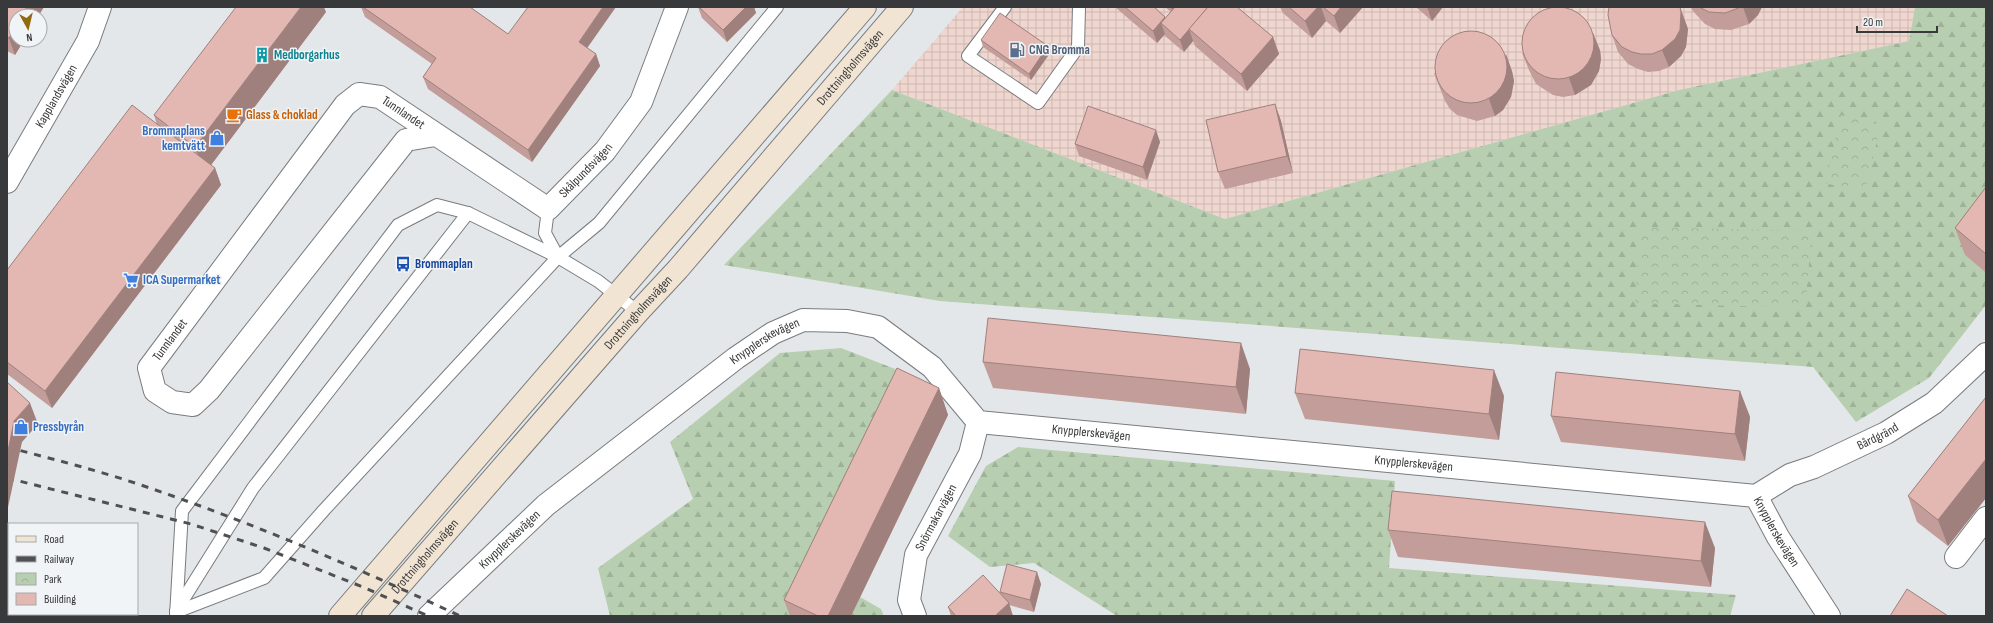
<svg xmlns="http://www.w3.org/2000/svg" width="1993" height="623" viewBox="0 0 1993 623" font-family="'Sofia Sans Condensed',sans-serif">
<defs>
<pattern id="industrial-grid" width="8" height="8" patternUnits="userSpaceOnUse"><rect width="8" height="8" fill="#efd6cf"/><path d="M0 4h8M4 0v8" fill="none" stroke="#ceb8b2"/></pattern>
<pattern id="forest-firs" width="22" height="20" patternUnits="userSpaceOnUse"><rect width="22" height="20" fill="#b7cfb0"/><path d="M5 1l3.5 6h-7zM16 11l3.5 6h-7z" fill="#9eb298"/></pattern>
<pattern id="park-crowns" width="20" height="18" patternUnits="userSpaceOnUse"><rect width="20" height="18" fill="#b7cfb0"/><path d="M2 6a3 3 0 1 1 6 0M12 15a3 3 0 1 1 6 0" fill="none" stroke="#9eb298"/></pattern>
</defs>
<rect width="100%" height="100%" fill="#e4e7e9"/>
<!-- industrial -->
<path fill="url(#industrial-grid)" d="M 963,7 L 1915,7 L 1909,41 L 1679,90 L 1225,219 L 892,90 Z"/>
<!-- forest -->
<g fill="url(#forest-firs)">
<path d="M 1915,7 L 1986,7 L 1986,226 L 1965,255 L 1986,273 L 1986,305 L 1929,378 L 1856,422 L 1813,367 L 940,301 L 724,265 L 892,90 L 1225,219 L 1679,90 L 1909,41 Z"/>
<path d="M 841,348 L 903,372 L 799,616 L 610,616 L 598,568 L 693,499 L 670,442 L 780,353 Z"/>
<path d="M 1018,447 L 1395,481 L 1389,568 L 1736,595 L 1730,616 L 1117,616 L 1034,563 L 990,567 L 948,536 L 986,466 Z"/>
<path d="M 860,597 L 881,609 L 884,616 L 851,616 Z"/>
</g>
<!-- park -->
<g fill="url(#park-crowns)">
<path d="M 1841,115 L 1881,125 L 1864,193 L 1825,183 Z"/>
<path d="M 1640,227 L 1812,231 L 1805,308 L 1635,303 Z"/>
</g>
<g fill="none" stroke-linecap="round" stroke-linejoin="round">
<!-- lane casing -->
<g stroke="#797c7e" stroke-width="14">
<g id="lane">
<path d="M 1005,7 L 968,56 L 1038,103 L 1078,47 L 1079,7"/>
<path d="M 548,209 L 545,233 L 558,257"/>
<path d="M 176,611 L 253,488 L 468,213"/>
<path d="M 176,612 L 264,578 L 324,510 L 558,257 L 599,223 L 777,7"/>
<path d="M 176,616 L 182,511 L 398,225 L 437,205 L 468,213 L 558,257 L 598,281 L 638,312"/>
</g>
</g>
<!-- street casing -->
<g stroke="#797c7e" stroke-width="24">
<g id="street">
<path id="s1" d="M 435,135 L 406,140 L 209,390 L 193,405 L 172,402 L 155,391 L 149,368 L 345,105 L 359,94 L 380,97 L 548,209 L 605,151 L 641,102 L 677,7"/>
<path id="s2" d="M 7,182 L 88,41 L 100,7"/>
<path id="s3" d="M 1756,496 L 1790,475 L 1814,467 L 1886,433 L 1934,403 L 1986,354"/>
<path d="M 1956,557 L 1986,518"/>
<path id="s4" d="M 429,616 L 546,505 L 736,358 L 773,333 L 803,320 L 847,321 L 878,327 L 932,367 L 978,422 L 1756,496 L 1778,537 L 1829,616"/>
<path id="s5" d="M 915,616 L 909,600 L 916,555 L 970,454 L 978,422"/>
</g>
</g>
<!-- secondary casing -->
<g stroke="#797c7e" stroke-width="24">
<g id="secondary">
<path d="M 340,616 L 865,7"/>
<path id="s6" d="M 373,616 L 638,312 L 678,269 L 902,7"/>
</g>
</g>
<!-- lane -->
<use href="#lane" stroke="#fff" stroke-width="12"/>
<!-- street -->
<use href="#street" stroke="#fff" stroke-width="22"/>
<!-- secondary -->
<use href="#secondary" stroke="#f2e4d2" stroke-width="22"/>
<!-- rail -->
<g stroke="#4e5051" stroke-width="3" stroke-dasharray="7 7" stroke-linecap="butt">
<path d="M 7,447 C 52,459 97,470 141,485 C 250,522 356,567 460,616"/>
<path d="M 7,478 L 191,524 L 264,548 L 363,587 L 428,616"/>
</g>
</g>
<!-- wall -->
<g fill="#c39d99">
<path d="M 7,7 L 44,7 L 15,55 L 7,51 Z"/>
<path d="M 361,7 L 470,7 L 508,34 L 587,48 L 596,54 L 600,66 L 532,162 L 428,89 L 423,77 L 432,64 L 365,17 Z"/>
<path d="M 698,7 L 754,7 L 756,13 L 727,42 L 702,18 Z"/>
<path d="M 1115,7 L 1154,7 L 1165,17 L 1166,18 L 1171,12 L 1165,7 L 1237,7 L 1273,37 L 1279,54 L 1247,91 L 1195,46 L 1193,41 L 1184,52 L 1165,36 L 1165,34 L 1157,43 Z"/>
<path d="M 1280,7 L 1363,7 L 1340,33 L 1326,21 L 1312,38 L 1283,13 Z"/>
<path d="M 1416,7 L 1443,7 L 1432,21 Z"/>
<path d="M 1680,7 L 1688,29 L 1686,47 L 1681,56 L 1669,67 L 1659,71 L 1648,72 L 1638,69 L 1628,64 L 1618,52 L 1612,35 Z"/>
<path d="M 1691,7 L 1762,7 L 1758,15 L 1749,24 L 1731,30 L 1715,29 L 1705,24 L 1692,10 Z"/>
<path d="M 326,12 L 211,165 L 215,168 L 221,185 L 52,408 L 7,374 L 7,270 L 157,125 L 154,115 Z"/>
<path d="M 981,40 L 1048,46 L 1050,53 L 1031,80 L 983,47 Z"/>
<path d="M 1600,50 L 1601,59 L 1599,71 L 1591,85 L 1575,95 L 1563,97 L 1553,95 L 1536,84 L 1529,70 L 1522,53 Z"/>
<path d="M 1512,71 L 1514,81 L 1511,97 L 1503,110 L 1495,116 L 1477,121 L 1457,115 L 1450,109 L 1445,101 L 1434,73 Z"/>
<path d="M 1275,104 L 1281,121 L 1293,173 L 1225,189 L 1218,172 Z"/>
<path d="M 1160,142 L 1147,180 L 1079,156 L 1075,144 Z"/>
<path d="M 1986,187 L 1986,273 L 1965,255 L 1955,228 Z"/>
<path d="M 983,362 L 1250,369 L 1246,414 L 993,388 Z"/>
<path d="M 939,388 L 948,415 L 851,616 L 790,616 L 784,600 Z"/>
<path d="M 1740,391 L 1750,417 L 1745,461 L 1561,442 L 1551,416 Z"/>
<path d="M 1295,393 L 1504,396 L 1499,440 L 1305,419 Z"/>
<path d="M 1986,397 L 1986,498 L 1948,546 L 1917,522 L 1908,496 Z"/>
<path d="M 1388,530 L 1715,548 L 1711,587 L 1398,557 Z"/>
<path d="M 1041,584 L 1034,612 L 1009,605 L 1013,616 L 951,616 L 948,607 L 1001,595 L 1000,592 Z"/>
</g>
<!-- shaded-wall -->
<g fill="#9f807d">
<path d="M 27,7 L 44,7 L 38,16 L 22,16 Z"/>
<path d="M 301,7 L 324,7 L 326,12 L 205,173 L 195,147 Z"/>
<path d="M 603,7 L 616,7 L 583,54 L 579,42 Z"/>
<path d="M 746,7 L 754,7 L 756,13 L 727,42 L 723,30 Z"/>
<path d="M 1171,7 L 1180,7 L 1173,14 Z"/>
<path d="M 1318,7 L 1321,7 L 1326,21 L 1312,38 L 1305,21 Z"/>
<path d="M 1341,7 L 1363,7 L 1340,33 L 1334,16 Z"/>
<path d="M 1427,7 L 1443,7 L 1432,21 Z"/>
<path d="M 1680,7 L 1688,29 L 1686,47 L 1681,56 L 1669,67 L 1662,50 Z"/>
<path d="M 1743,7 L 1762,7 L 1758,15 L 1749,24 Z"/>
<path d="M 1165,17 L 1170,29 L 1161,23 L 1165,34 L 1157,43 L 1153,31 Z"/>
<path d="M 16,26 L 16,40 L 24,40 L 15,55 L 9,38 Z"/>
<path d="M 1189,29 L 1193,41 L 1184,52 L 1180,40 Z"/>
<path d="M 1593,33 L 1600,50 L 1601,59 L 1599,71 L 1591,85 L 1575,95 L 1569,78 Z"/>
<path d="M 1273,37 L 1279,54 L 1247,91 L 1241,74 Z"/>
<path d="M 1048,46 L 1050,53 L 1031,80 L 1029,74 Z"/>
<path d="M 596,54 L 600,66 L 532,162 L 528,150 Z"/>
<path d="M 1506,54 L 1512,71 L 1514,81 L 1511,97 L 1503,110 L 1495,116 L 1489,99 Z"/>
<path d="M 1275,104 L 1281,121 L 1293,173 L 1287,156 Z"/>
<path d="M 1156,130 L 1160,142 L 1147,180 L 1143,167 Z"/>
<path d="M 215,168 L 221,185 L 52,408 L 45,391 Z"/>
<path d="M 1241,343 L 1250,369 L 1246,414 L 1236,387 Z"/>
<path d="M 1494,370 L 1504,396 L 1499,440 L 1489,414 Z"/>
<path d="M 939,388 L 948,415 L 851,616 L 828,616 Z"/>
<path d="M 1740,391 L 1750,417 L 1745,461 L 1735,434 Z"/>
<path d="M 30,403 L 38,424 L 22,442 L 7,512 L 7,456 L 14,421 Z"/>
<path d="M 1986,459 L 1986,498 L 1948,546 L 1938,520 Z"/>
<path d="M 1705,522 L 1715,548 L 1711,587 L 1701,561 Z"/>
<path d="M 1037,572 L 1041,584 L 1034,612 L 1030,600 Z"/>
<path d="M 1009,603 L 1013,616 L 995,616 Z"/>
<path d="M 119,614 L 122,614 L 122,616 L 118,616 Z"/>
</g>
<!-- building -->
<g fill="#e3b7b2" stroke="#9f807d">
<circle cx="1558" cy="43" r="36"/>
<path d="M 7,7 L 27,7 L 22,16 L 16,16 L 16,26 L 9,38 L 7,37 Z"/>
<path d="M 236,7 L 301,7 L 195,147 L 154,115 Z"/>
<path d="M 363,7 L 470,7 L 508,34 L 528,7 L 603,7 L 579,42 L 596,54 L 528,150 L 423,77 L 436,58 Z"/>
<path d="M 699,7 L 746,7 L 723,30 Z"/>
<path d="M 1125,7 L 1154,7 L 1165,17 L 1153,31 Z"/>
<path d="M 1175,7 L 1208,7 L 1180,40 L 1161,23 Z"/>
<path d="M 1208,7 L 1237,7 L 1273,37 L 1241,74 L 1189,29 Z"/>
<path d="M 1289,7 L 1318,7 L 1305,21 Z"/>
<path d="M 1323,7 L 1341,7 L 1334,16 Z"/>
<path d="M 1609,7 L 1680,7 L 1681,12 L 1680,30 L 1675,39 L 1662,50 L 1652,54 L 1641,54 L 1632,52 L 1622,47 L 1612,35 L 1608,15 Z"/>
<path d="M 1699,7 L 1741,7 L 1725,13 L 1709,12 Z"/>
<path d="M 1000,13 L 1048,46 L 1029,74 L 981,40 Z"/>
<circle cx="1471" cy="67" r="36"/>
<path d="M 1275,104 L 1287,156 L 1218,172 L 1206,120 Z"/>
<path d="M 132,105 L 215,168 L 45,391 L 7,362 L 7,270 Z"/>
<path d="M 1088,106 L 1156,130 L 1143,167 L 1075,144 Z"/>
<path d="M 1986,187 L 1986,254 L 1955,228 Z"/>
<path d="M 988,318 L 1241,343 L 1236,387 L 983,362 Z"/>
<path d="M 1300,349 L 1494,370 L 1489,414 L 1295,393 Z"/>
<path d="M 897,368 L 939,388 L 828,616 L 818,616 L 784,600 Z"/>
<path d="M 1556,372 L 1740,391 L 1735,434 L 1551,416 Z"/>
<path d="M 7,382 L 30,403 L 14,421 L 7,456 Z"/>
<path d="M 1986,397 L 1986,459 L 1938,520 L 1908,496 Z"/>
<path d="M 1392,491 L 1705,522 L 1701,561 L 1388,530 Z"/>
<path d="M 1007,564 L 1037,572 L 1030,600 L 1000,592 Z"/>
<path d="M 983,575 L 1009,603 L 995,616 L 956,616 L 948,607 Z"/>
<path d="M 1907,589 L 1948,616 L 1890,616 Z"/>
<path d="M 38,614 L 119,614 L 118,616 L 38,616 Z"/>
</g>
<!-- icons -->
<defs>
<g id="fuel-bare" transform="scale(1.2)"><path d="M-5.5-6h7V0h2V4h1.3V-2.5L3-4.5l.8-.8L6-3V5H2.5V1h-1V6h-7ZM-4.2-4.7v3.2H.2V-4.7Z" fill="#5c6f8a" stroke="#f1f4f6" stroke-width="2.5" paint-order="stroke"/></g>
<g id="building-bare" transform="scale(1.2)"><path d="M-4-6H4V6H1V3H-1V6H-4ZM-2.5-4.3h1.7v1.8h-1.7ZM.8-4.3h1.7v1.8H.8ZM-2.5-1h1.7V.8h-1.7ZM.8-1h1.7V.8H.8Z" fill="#0f9aa8" stroke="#f1f4f6" stroke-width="2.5" paint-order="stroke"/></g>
<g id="cafe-bare" transform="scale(1.2)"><path d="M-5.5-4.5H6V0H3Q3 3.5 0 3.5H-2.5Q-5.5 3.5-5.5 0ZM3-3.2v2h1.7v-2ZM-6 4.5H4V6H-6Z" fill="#e8710a" stroke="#f1f4f6" stroke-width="2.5" paint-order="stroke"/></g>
<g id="shop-bare" transform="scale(1.2)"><path d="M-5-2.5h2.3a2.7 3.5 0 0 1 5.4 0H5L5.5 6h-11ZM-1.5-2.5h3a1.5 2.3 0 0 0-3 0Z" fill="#3f7fe0" stroke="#f1f4f6" stroke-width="2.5" paint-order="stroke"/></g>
<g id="bus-bare" transform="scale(1.2)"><path d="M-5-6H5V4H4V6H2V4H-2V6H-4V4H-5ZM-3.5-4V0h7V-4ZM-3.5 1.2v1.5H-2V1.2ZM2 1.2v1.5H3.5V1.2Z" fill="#1a4fb4" stroke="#f1f4f6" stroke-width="2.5" paint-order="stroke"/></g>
<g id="supermarket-bare" transform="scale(1.2)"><path d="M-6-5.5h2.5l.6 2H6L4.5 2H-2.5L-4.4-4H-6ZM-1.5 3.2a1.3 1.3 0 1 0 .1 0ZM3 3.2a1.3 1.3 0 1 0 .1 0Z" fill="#3f7fe0" stroke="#f1f4f6" stroke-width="2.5" paint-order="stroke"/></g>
</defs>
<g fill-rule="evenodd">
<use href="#fuel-bare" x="1017" y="50"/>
<use href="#building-bare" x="262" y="55"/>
<use href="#cafe-bare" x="234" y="115"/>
<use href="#shop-bare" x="217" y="138"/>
<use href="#bus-bare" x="403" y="264"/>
<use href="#supermarket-bare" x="131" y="280"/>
<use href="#shop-bare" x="21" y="427"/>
</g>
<g text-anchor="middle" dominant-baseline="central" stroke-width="3" stroke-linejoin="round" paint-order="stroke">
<!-- service labels -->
<g font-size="13" font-weight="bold" fill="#4e5e75" stroke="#f1f4f6" text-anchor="start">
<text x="1029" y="50">CNG Bromma</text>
</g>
<!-- culture labels -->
<g font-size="13" font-weight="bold" fill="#0d838f" stroke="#f1f4f6" text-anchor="start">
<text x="274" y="55">Medborgarhus</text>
</g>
<!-- street labels -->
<g font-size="13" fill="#38393a" stroke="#f1f4f6">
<text stroke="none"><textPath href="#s6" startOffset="727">Drottningholmsvägen</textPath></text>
<text stroke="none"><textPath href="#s2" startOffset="99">Kapplandsvägen</textPath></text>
<text stroke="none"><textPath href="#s1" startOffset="830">Tunnlandet</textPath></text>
<text stroke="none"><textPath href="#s1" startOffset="1058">Skålpundsvägen</textPath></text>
<text stroke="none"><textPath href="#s6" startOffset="403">Drottningholmsvägen</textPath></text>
<text stroke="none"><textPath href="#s1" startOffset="470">Tunnlandet</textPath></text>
<text stroke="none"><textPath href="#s4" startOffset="435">Knypplerskevägen</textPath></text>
<text stroke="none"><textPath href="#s4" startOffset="807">Knypplerskevägen</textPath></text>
<text stroke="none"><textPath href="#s3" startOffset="136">Bårdgränd</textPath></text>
<text stroke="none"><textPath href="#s4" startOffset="1131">Knypplerskevägen</textPath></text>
<text stroke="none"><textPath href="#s5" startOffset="105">Snörmakarvägen</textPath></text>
<text stroke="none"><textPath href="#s4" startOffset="1516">Knypplerskevägen</textPath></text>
<text stroke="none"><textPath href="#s4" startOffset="111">Knypplerskevägen</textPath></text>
<text stroke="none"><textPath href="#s6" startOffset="79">Drottningholmsvägen</textPath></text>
</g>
<!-- food labels -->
<g font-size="13" font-weight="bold" fill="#c56008" stroke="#f1f4f6" text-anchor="start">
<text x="246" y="115">Glass &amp; choklad</text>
</g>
<!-- shop labels -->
<g font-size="13" font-weight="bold" fill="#366cbe" stroke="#f1f4f6" text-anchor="start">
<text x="205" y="131" text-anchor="end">Brommaplans<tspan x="205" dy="15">kemtvätt</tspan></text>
<text x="143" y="280">ICA Supermarket</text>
<text x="33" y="427">Pressbyrån</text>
</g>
<!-- transit labels -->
<g font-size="13" font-weight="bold" fill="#164399" stroke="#f1f4f6" text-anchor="start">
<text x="415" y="264">Brommaplan</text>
</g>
</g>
<!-- border -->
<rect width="1993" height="623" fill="none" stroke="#38393a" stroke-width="16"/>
<!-- legend -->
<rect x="8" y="523" width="130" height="92" fill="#f1f4f6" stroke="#a7a9ab"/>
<rect x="16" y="536" width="20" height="6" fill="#f2e4d2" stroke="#a7a9ab"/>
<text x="44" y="543" font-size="12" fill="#38393a">Road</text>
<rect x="16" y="556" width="20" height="6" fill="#4e5051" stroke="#a7a9ab"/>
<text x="44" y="563" font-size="12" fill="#38393a">Railway</text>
<rect x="16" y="573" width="20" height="12" fill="url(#park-crowns)" stroke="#a7a9ab"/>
<text x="44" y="583" font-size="12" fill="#38393a">Park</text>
<rect x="16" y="593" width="20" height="12" fill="#e3b7b2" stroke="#a7a9ab"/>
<text x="44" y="603" font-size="12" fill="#38393a">Building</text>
<!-- north arrow -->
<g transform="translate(28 28) rotate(172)"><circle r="19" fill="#f1f4f6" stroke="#a7a9ab"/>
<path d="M0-3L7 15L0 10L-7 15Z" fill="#906a10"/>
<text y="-6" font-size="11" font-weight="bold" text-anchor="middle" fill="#38393a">N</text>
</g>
<!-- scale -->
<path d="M1857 26v6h80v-6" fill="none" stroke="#38393a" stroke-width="2"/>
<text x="1863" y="26" font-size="12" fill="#38393a" stroke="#f1f4f6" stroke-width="3" paint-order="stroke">20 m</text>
</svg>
